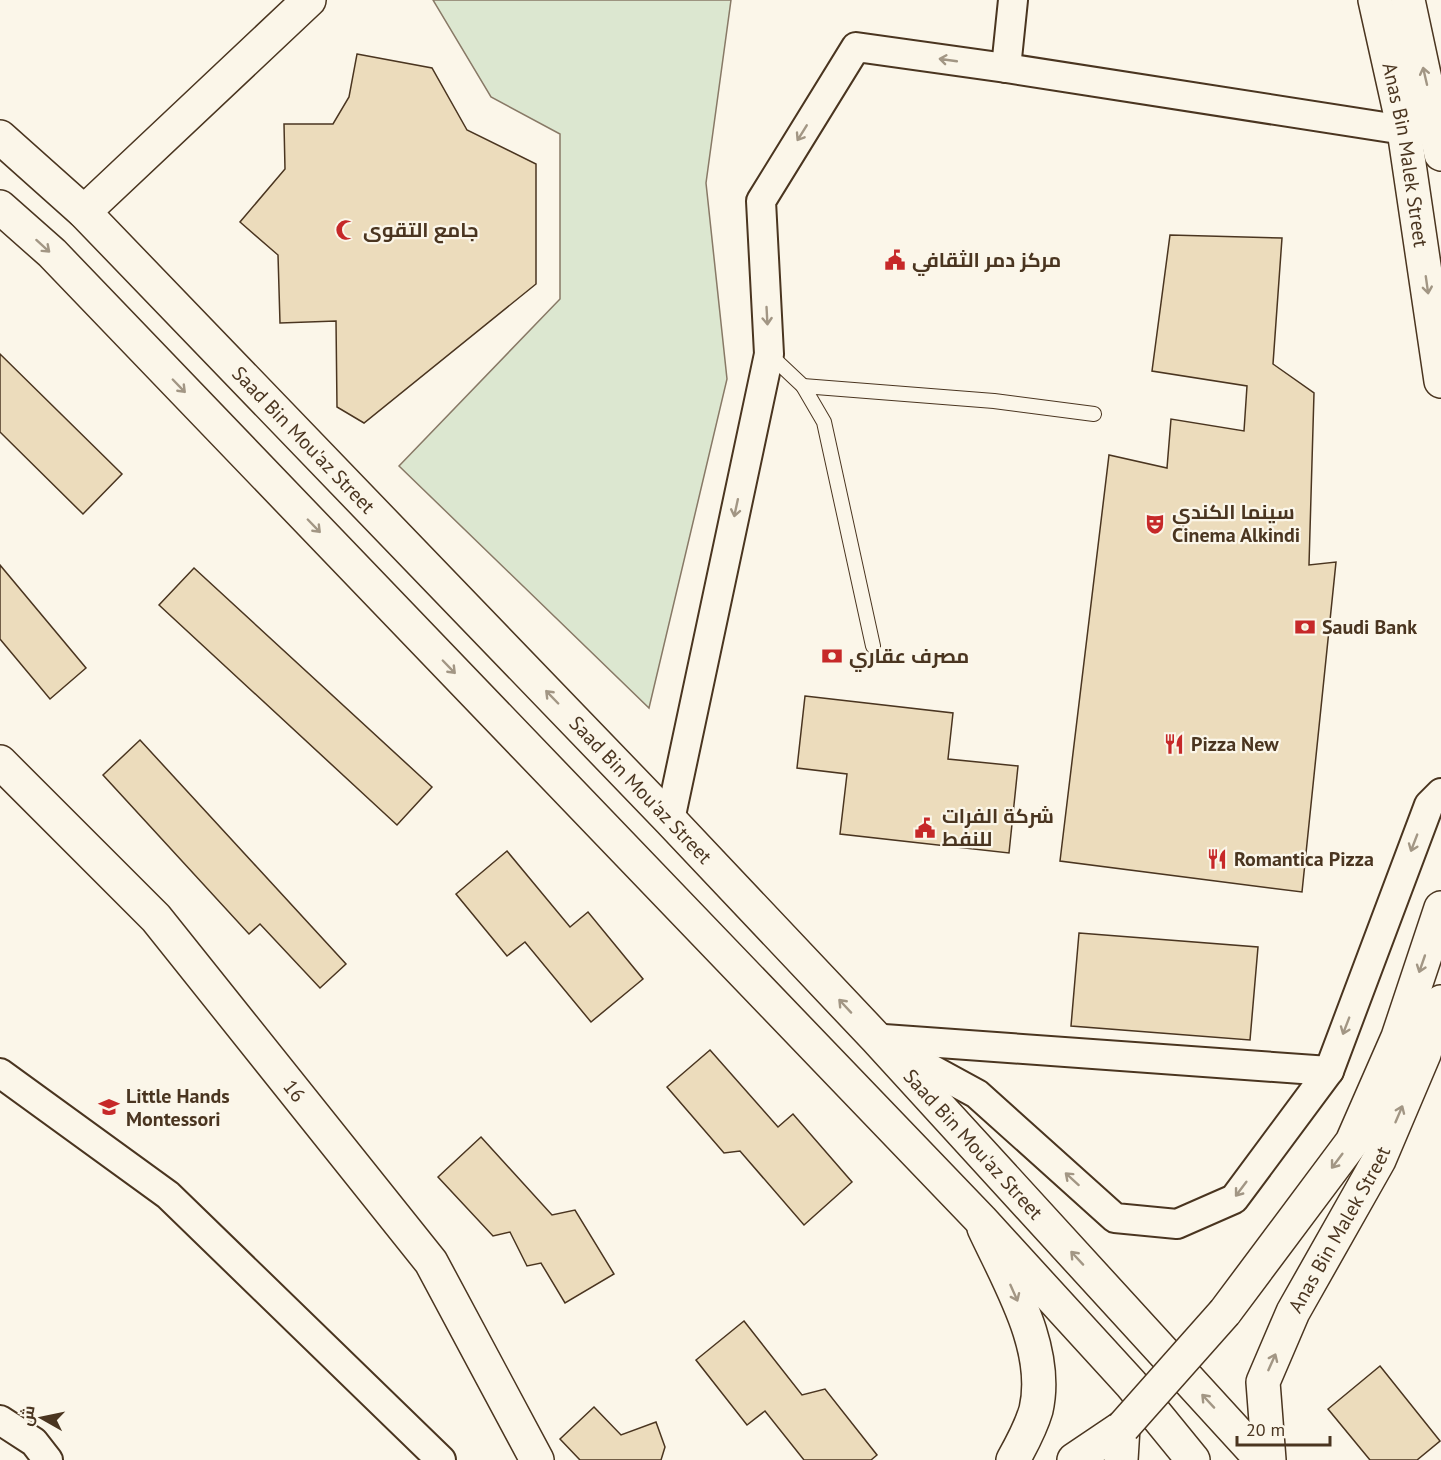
<svg xmlns="http://www.w3.org/2000/svg" width="1441" height="1460" viewBox="0 0 1441 1460" font-family="'PT Sans',Cairo,sans-serif">
<rect width="100%" height="100%" fill="#fbf6e9"/>
<!-- green -->
<path fill="#dce7d0" stroke="#887966" stroke-width="1.5" d="M 433,0 L 731,0 L 706,183 L 727,379 L 649,708 L 399,466 L 560,299 L 560,134 L 491,97 Z"/>
<!-- building -->
<g fill="#ecdcbc" stroke="#4a3520" stroke-width="1.5">
<path d="M 357,54 L 432,68 L 467,130 L 536,164 L 536,284 L 364,423 L 337,407 L 336,321 L 280,323 L 278,255 L 240,222 L 285,169 L 284,124 L 333,124 L 349,97 Z"/>
<path d="M 1170,235 L 1282,238 L 1273,364 L 1314,393 L 1309,565 L 1336,562 L 1302,892 L 1060,861 L 1109,455 L 1167,468 L 1171,419 L 1244,431 L 1247,386 L 1152,371 Z"/>
<path d="M 0,354 L 122,474 L 83,514 L 0,432 Z"/>
<path d="M 0,565 L 86,668 L 50,699 L 0,639 Z"/>
<path d="M 194,568 L 432,787 L 397,825 L 159,605 Z"/>
<path d="M 805,696 L 953,713 L 948,759 L 1018,766 L 1009,853 L 840,834 L 847,774 L 797,768 Z"/>
<path d="M 140,740 L 346,964 L 320,988 L 260,924 L 249,934 L 103,775 Z"/>
<path d="M 507,851 L 570,927 L 588,912 L 643,979 L 591,1022 L 525,942 L 507,956 L 456,894 Z"/>
<path d="M 1079,933 L 1258,947 L 1250,1040 L 1071,1026 Z"/>
<path d="M 710,1050 L 778,1127 L 793,1114 L 852,1182 L 804,1225 L 740,1151 L 724,1153 L 667,1087 Z"/>
<path d="M 481,1137 L 552,1215 L 575,1210 L 614,1274 L 565,1303 L 541,1263 L 527,1266 L 510,1232 L 493,1236 L 438,1177 Z"/>
<path d="M 744,1321 L 802,1395 L 825,1389 L 877,1455 L 871,1460 L 804,1460 L 765,1411 L 747,1425 L 696,1360 Z"/>
<path d="M 1380,1366 L 1440,1441 L 1417,1460 L 1370,1460 L 1328,1409 Z"/>
<path d="M 594,1407 L 621,1435 L 656,1422 L 665,1447 L 661,1460 L 580,1460 L 560,1439 Z"/>
</g>
<g fill="none" stroke-linecap="round" stroke-linejoin="round">
<!-- service casing -->
<g stroke="#4a3520" stroke-width="16">
<g id="service">
<path d="M 769,354 L 803,386 L 824,422 L 873,646"/>
<path d="M 803,386 L 994,401 L 1094,414"/>
</g>
</g>
<!-- minor casing -->
<g stroke="#4a3520" stroke-width="32">
<g id="minor">
<path d="M 1006,68 L 1013,0"/>
<path d="M 670,820 L 769,354 L 761,201 L 856,47 L 1006,68 L 1404,130"/>
<path d="M 884,1039 L 1329,1071"/>
<path d="M 889,1046 L 977,1094 L 1115,1218 L 1177,1224 L 1234,1199 L 1329,1071 L 1429,805 L 1441,793"/>
<path d="M 0,1073 L 168,1195 L 441,1460"/>
<path d="M 0,1420 L 34,1442 L 48,1460"/>
</g>
</g>
<!-- tertiary casing -->
<g stroke="#4a3520" stroke-width="36">
<g id="tertiary">
<path d="M 84,212 L 309,0"/>
<path id="s1" d="M 0,762 L 156,918 L 431,1262 L 537,1460"/>
<path d="M 984,1228 C 1009,1282 1050,1349 1036,1410 C 1031,1427 1022,1444 1013,1460"/>
<path d="M 1074,1460 L 1123,1427"/>
</g>
</g>
<!-- secondary casing -->
<g stroke="#4a3520" stroke-width="36">
<g id="secondary">
<path id="s2" d="M 1375,0 L 1404,130 L 1441,381"/>
<path d="M 1408,0 L 1441,154"/>
<path id="s3" d="M 0,137 L 84,212 L 670,820 L 876,1038 L 1262,1460"/>
<path d="M 0,207 L 52,253 L 981,1220 L 1131,1384 L 1193,1460"/>
<path d="M 1225,1312 L 1352,1142 L 1398,1037 L 1441,908"/>
<path d="M 1121,1460 L 1123,1427"/>
<path id="s4" d="M 1269,1460 L 1263,1382 L 1293,1312 L 1379,1160 L 1424,1054 L 1441,1002"/>
</g>
</g>
<!-- service -->
<use href="#service" stroke="#fbf6e9" stroke-width="14"/>
<!-- minor -->
<use href="#minor" stroke="#fbf6e9" stroke-width="28"/>
<!-- tertiary -->
<use href="#tertiary" stroke="#fbf6e9" stroke-width="33"/>
<!-- secondary -->
<use href="#secondary" stroke="#fbf6e9" stroke-width="33"/>
<!-- secondary-bridge casing -->
<g stroke="#4a3520" stroke-width="36" stroke-linecap="butt">
<path id="secondary-bridge" d="M 1123,1427 L 1225,1312"/>
</g>
<!-- secondary-bridge -->
<use href="#secondary-bridge" stroke="#fbf6e9" stroke-width="33"/>
</g>
<!-- one-way arrows -->
<defs><path id="oneway-shaft" d="M-6 0H5M1.5-3L5.5 0L1.5 3" fill="none" stroke-width="1.6" stroke-linecap="round" stroke-linejoin="round" transform="scale(1.5)"/></defs>
<g stroke="#a29684">
<use href="#oneway-shaft" transform="translate(948 60) rotate(-172)"/>
<use href="#oneway-shaft" transform="translate(1425 76) rotate(-103)"/>
<use href="#oneway-shaft" transform="translate(802 133) rotate(122)"/>
<use href="#oneway-shaft" transform="translate(43 246) rotate(42)"/>
<use href="#oneway-shaft" transform="translate(1427 285) rotate(82)"/>
<use href="#oneway-shaft" transform="translate(767 316) rotate(87)"/>
<use href="#oneway-shaft" transform="translate(179 386) rotate(46)"/>
<use href="#oneway-shaft" transform="translate(736 508) rotate(102)"/>
<use href="#oneway-shaft" transform="translate(314 526) rotate(46)"/>
<use href="#oneway-shaft" transform="translate(449 667) rotate(46)"/>
<use href="#oneway-shaft" transform="translate(552 697) rotate(-134)"/>
<use href="#oneway-shaft" transform="translate(1414 843) rotate(111)"/>
<use href="#oneway-shaft" transform="translate(1422 964) rotate(109)"/>
<use href="#oneway-shaft" transform="translate(845 1006) rotate(-133)"/>
<use href="#oneway-shaft" transform="translate(1346 1026) rotate(111)"/>
<use href="#oneway-shaft" transform="translate(1399 1114) rotate(-67)"/>
<use href="#oneway-shaft" transform="translate(1337 1161) rotate(127)"/>
<use href="#oneway-shaft" transform="translate(1072 1179) rotate(-138)"/>
<use href="#oneway-shaft" transform="translate(1241 1189) rotate(127)"/>
<use href="#oneway-shaft" transform="translate(1077 1258) rotate(-133)"/>
<use href="#oneway-shaft" transform="translate(1014 1293) rotate(66)"/>
<use href="#oneway-shaft" transform="translate(1272 1362) rotate(-66)"/>
<use href="#oneway-shaft" transform="translate(1208 1401) rotate(-133)"/>
</g>
<!-- icons -->
<defs>
<g id="mosque-bare" transform="scale(1.62)"><path d="M3.5-4.9A6 6 0 1 0 3.5 4.9A5 5 0 1 1 3.5-4.9Z" fill="#c62828" stroke="#fbf6e9" stroke-width="2.5" paint-order="stroke"/></g>
<g id="civic-bare" transform="scale(1.62)"><path d="M-.6-6.5H3V-4.5H.6V-3L4-1V1h2V6H-6V1h2V-1L-.6-3ZM-1.2 2.5V6h2.4V2.5Z" fill="#c62828" stroke="#fbf6e9" stroke-width="2.5" paint-order="stroke"/></g>
<g id="theatre-bare" transform="scale(1.62)"><path d="M-5-5.5Q0-4 5-5.5V0Q5 5 0 6Q-5 5-5 0ZM-3.3-2.5H-1v1.5H-3.3ZM1-2.5H3.3v1.5H1ZM-2.8 1Q0 5.5 2.8 1Z" fill="#c62828" stroke="#fbf6e9" stroke-width="2.5" paint-order="stroke"/></g>
<g id="bank-bare" transform="scale(1.62)"><path d="M-6-4H6V4H-6ZM0-2.3a2.3 2.3 0 1 0 0 4.6a2.3 2.3 0 1 0 0-4.6Z" fill="#c62828" stroke="#fbf6e9" stroke-width="2.5" paint-order="stroke"/></g>
<g id="restaurant-bare" transform="scale(1.62)"><path d="M-5-6h1v4h1v-4h1v4h1v-4h1v5L-1.5 .5V6h-2V.5L-5-1ZM5-6V6H3V1.5H1.5Q1.5-4 5-6Z" fill="#c62828" stroke="#fbf6e9" stroke-width="2.5" paint-order="stroke"/></g>
<g id="school-bare" transform="scale(1.62)"><path d="M0-5L7-2L0 1L-7-2ZM-4 1L0 2.5L4 1V4Q0 6-4 4Z" fill="#c62828" stroke="#fbf6e9" stroke-width="2.5" paint-order="stroke"/></g>
</defs>
<g fill-rule="evenodd">
<use href="#mosque-bare" x="346" y="230"/>
<use href="#civic-bare" x="895" y="260"/>
<use href="#theatre-bare" x="1155" y="524"/>
<use href="#bank-bare" x="1305" y="627"/>
<use href="#bank-bare" x="832" y="656"/>
<use href="#restaurant-bare" x="1174" y="744"/>
<use href="#civic-bare" x="925" y="828"/>
<use href="#restaurant-bare" x="1217" y="859"/>
<use href="#school-bare" x="109" y="1107"/>
</g>
<g text-anchor="middle" dominant-baseline="central" stroke-width="4.5" stroke-linejoin="round" paint-order="stroke">
<!-- street labels -->
<g font-size="20" fill="#4a3520" stroke="#fbf6e9">
<text stroke="none"><textPath href="#s2" startOffset="158">Anas Bin Malek Street</textPath></text>
<text stroke="none"><textPath href="#s3" startOffset="429">Saad Bin Mou'az Street</textPath></text>
<text stroke="none"><textPath href="#s3" startOffset="915">Saad Bin Mou'az Street</textPath></text>
<text stroke="none"><textPath href="#s1" startOffset="442">16</textPath></text>
<text stroke="none"><textPath href="#s3" startOffset="1401">Saad Bin Mou'az Street</textPath></text>
<text stroke="none"><textPath href="#s4" startOffset="249">Anas Bin Malek Street</textPath></text>
</g>
<!-- poi labels -->
<g font-size="20" font-weight="bold" fill="#4a3520" stroke="#fbf6e9" text-anchor="start">
<text x="363" y="230">جامع التقوى</text>
<text x="912" y="260">مركز دمر الثقافي</text>
<text x="1172" y="512">سينما الكندي<tspan x="1172" dy="23">Cinema Alkindi</tspan></text>
<text x="1322" y="627">Saudi Bank</text>
<text x="849" y="656">مصرف عقاري</text>
<text x="1191" y="744">Pizza New</text>
<text x="942" y="816">شركة الفرات<tspan x="942" dy="23">للنفط</tspan></text>
<text x="1234" y="859">Romantica Pizza</text>
<text x="126" y="1096">Little Hands<tspan x="126" dy="23">Montessori</tspan></text>
</g>
</g>
<!-- north arrow -->
<g transform="translate(42 1418) rotate(279)" stroke="#fbf6e9" stroke-width="4.5" paint-order="stroke">
<path d="M0-4.5L10 22L0 15L-10 22Z" fill="#4a3520"/>
<text y="-9" font-size="16" font-weight="bold" text-anchor="middle" fill="#4a3520">ش</text>
</g>
<!-- scale -->
<path d="M1237 1436v9h93v-9" fill="none" stroke="#4a3520" stroke-width="3"/>
<text x="1246" y="1436" font-size="18" fill="#4a3520" stroke="#fbf6e9" stroke-width="4.5" paint-order="stroke">20 m</text>
</svg>
